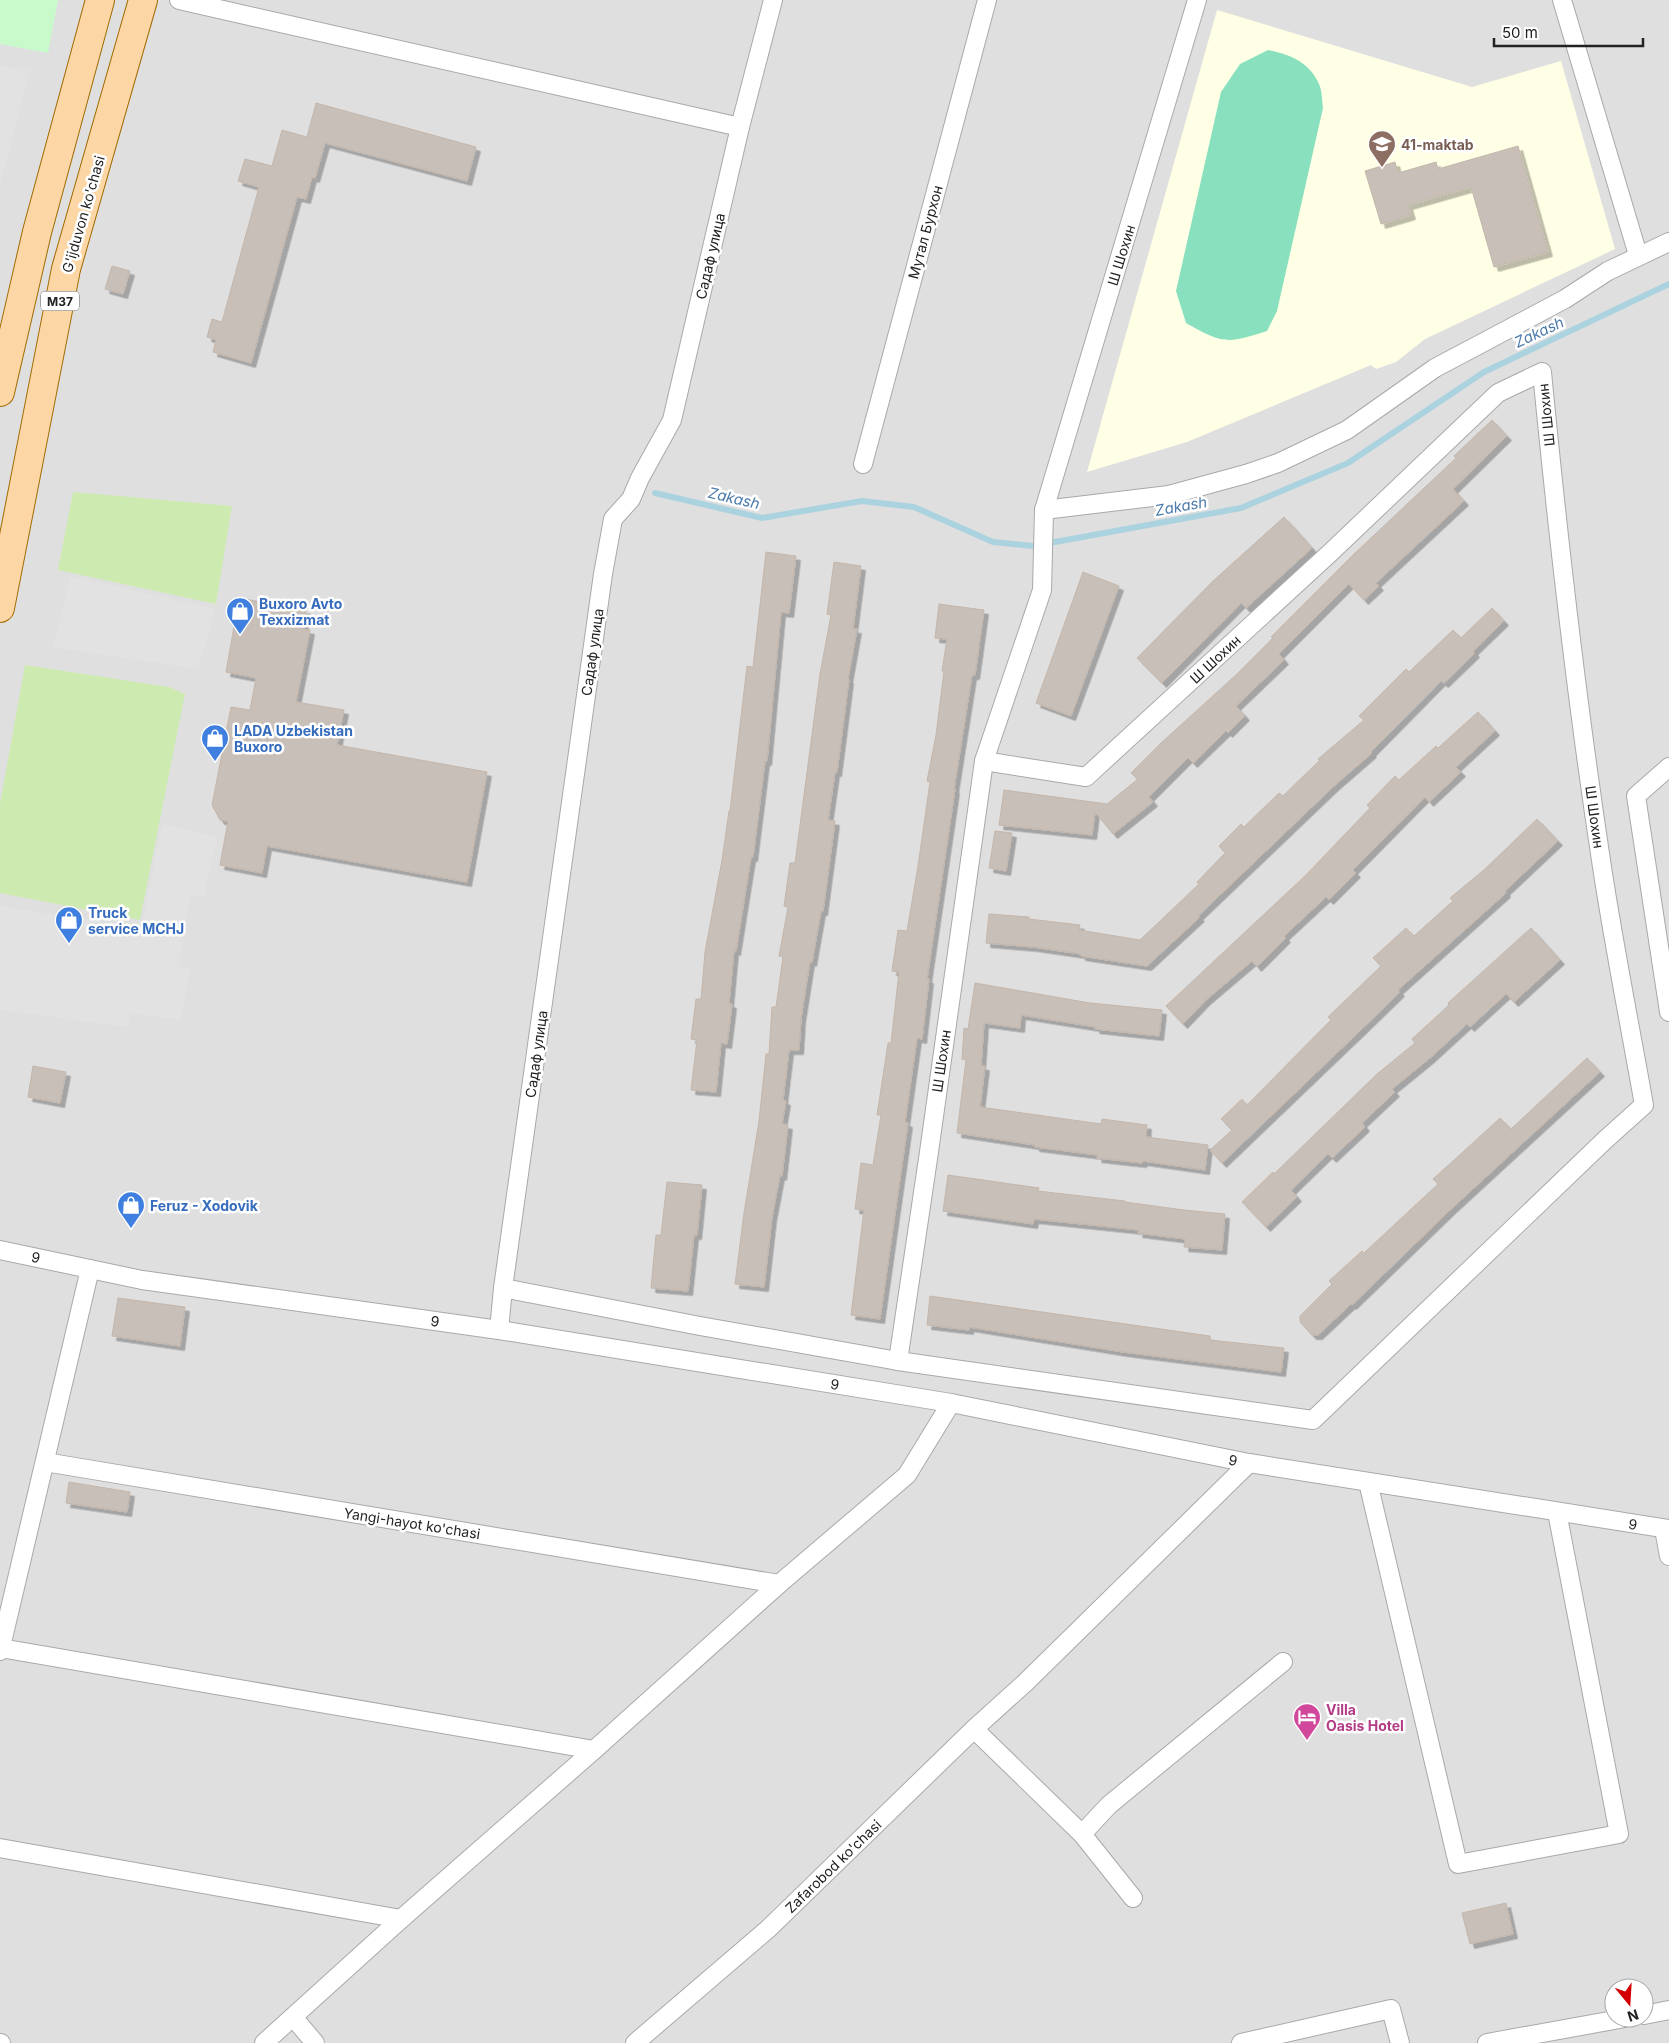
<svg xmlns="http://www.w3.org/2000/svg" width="1669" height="2043" viewBox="0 0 1669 2043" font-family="Inter,sans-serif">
<defs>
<filter id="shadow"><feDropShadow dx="4.5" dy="4.5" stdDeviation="0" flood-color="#0004"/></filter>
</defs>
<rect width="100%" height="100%" fill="#f2efe9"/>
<!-- residential -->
<path fill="#e0dfdf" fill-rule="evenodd" d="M 0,0 L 1669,0 L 1669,2043 L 0,2043 ZM 1614,1988 L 1644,1988 L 1644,2018 L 1614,2018 Z"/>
<!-- education -->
<path fill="#ffffe5" d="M 1217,10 L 1472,87 L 1561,61 L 1615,249 L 1425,339 L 1396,362 L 1376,369 L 1371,365 L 1187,442 L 1087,472 Z"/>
<!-- grass -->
<g fill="#cdebb0">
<path d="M 73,492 L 232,506 L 216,604 L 58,570 Z"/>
<path d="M 25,665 L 169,687 L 185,694 L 140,920 L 0,893 L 0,804 Z"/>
</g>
<!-- park -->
<path fill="#c8facc" d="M 0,0 L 58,0 L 48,53 L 0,44 Z"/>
<!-- pitch -->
<path fill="#88e0be" d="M 1268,50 C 1289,54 1310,62 1319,84 C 1322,90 1322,100 1323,108 L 1277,311 L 1267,331 C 1227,344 1223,344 1186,323 L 1176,291 L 1221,92 L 1240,64 Z"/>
<!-- parking -->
<g fill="#e2e2e2">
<path d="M 0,66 L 30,70 L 0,184 Z"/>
<path d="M 70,576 L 215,609 L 198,669 L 53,647 Z"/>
<path d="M 162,824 L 218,837 L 204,897 L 190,896 L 179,966 L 190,969 L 181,1020 L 130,1013 L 128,1027 L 0,1010 L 0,906 L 141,928 Z"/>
</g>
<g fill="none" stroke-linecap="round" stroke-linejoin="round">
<!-- stream -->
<path stroke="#aad3df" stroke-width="6" d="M 655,493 L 762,518 L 862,501 L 914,507 L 993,542 L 1033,546 L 1241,508 L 1348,463 L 1484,372 L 1669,284"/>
</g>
<!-- building -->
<g fill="#c7bfb8" stroke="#c4b6ab" filter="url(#shadow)">
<path d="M 316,103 L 476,147 L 467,181 L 325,143 L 315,178 L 312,177 L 306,199 L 297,197 L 251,363 L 213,352 L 216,340 L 207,337 L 212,319 L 222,322 L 259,187 L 238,181 L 245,159 L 272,166 L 282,130 L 307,137 Z"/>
<path d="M 1518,146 L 1548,252 L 1494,267 L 1471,187 L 1408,205 L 1411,215 L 1381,224 L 1365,171 L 1395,162 L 1398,173 L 1436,162 L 1438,169 Z"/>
<path d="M 112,266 L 130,271 L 123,294 L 105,289 Z"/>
<path d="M 1492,420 L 1507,436 L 1453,489 L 1464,501 L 1376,583 L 1379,586 L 1364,600 L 1349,584 L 1279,654 L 1284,660 L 1236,706 L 1245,716 L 1228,733 L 1226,731 L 1193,763 L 1188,758 L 1149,797 L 1153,802 L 1113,834 L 1095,812 L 1092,835 L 999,825 L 1004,790 L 1107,804 L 1138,779 L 1131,773 L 1161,743 L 1237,674 L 1273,638 L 1271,637 L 1353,555 L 1456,458 L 1454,456 Z"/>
<path d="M 1284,517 L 1312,548 L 1246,608 L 1241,603 L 1162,683 L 1137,658 L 1213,581 Z"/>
<path d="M 766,552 L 796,556 L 789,613 L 781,612 L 767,761 L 765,761 L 753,857 L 751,857 L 736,951 L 734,950 L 729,1003 L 732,1004 L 727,1044 L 721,1043 L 716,1092 L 691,1090 L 697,1040 L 691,1039 L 696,999 L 701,999 L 705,952 L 722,860 L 729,811 L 730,811 L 747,666 L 753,667 Z"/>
<path d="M 834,562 L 861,566 L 853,629 L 857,629 L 848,679 L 849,679 L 837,772 L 835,772 L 828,820 L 835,821 L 823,911 L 821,911 L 812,962 L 810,961 L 801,1018 L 799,1050 L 789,1050 L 783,1100 L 786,1101 L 782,1124 L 788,1125 L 782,1176 L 780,1175 L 772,1217 L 764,1287 L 735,1284 L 744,1213 L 759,1121 L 766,1054 L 769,1054 L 772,1007 L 776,1007 L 783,957 L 779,956 L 788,907 L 784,906 L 790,863 L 795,863 L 820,674 L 831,615 L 827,614 Z"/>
<path d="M 1083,572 L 1119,586 L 1071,716 L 1036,703 Z"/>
<path d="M 239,598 L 306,610 L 303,629 L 310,630 L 296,702 L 344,710 L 337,745 L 487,772 L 467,882 L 267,846 L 262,873 L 220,865 L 228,821 L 220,820 L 212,805 L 231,707 L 250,710 L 256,678 L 226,672 Z"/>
<path d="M 939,604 L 984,610 L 975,675 L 972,675 L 954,789 L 955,789 L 927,979 L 929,979 L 922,1039 L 917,1038 L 905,1122 L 908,1123 L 880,1319 L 851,1315 L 864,1210 L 855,1209 L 861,1163 L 873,1165 L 881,1115 L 877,1115 L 888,1043 L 891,1043 L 899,972 L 892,971 L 898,930 L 907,931 L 918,866 L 930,782 L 927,781 L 936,735 L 944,671 L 942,671 L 947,639 L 935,638 Z"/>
<path d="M 1492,608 L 1504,621 L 1473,651 L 1475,653 L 1444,683 L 1441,681 L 1371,752 L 1372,753 L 1334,786 L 1198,916 L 1200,917 L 1147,966 L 1081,956 L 1081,954 L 1033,947 L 986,943 L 989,914 L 1029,917 L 1029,919 L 1080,925 L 1079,930 L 1140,940 L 1199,884 L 1197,882 L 1225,853 L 1219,846 L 1241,824 L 1244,827 L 1279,793 L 1283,796 L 1320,760 L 1318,759 L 1364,720 L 1359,716 L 1406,669 L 1409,672 L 1453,630 L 1461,638 Z"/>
<path d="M 1478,712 L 1495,731 L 1456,767 L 1461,772 L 1429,802 L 1425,797 L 1353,870 L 1356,873 L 1329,900 L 1326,897 L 1284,936 L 1286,938 L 1257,967 L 1252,961 L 1206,1000 L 1183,1024 L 1166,1006 L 1305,876 L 1370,808 L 1367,805 L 1395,776 L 1399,780 L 1436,746 L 1438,748 Z"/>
<path d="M 1537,819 L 1558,841 L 1505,891 L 1506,893 L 1398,990 L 1400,992 L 1364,1027 L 1222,1163 L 1210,1150 L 1232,1130 L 1221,1119 L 1242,1099 L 1247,1105 L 1331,1020 L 1328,1017 L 1381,966 L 1373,958 L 1406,928 L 1414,936 L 1453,901 L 1450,898 L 1485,869 Z"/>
<path d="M 995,831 L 1012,833 L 1006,871 L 989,868 Z"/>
<path d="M 1531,928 L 1560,960 L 1514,1002 L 1506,994 L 1470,1027 L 1467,1024 L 1430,1058 L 1392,1089 L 1395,1092 L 1362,1123 L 1365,1127 L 1332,1158 L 1328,1154 L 1291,1190 L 1297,1197 L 1266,1227 L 1242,1202 L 1273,1172 L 1274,1174 L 1377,1074 L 1415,1043 L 1412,1039 L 1449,1005 L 1448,1003 Z"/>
<path d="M 975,983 L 1090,1003 L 1162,1010 L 1159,1036 L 1095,1029 L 1096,1027 L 1021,1015 L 1020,1028 L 984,1023 L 981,1066 L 985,1066 L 980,1107 L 1101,1124 L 1102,1119 L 1147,1125 L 1146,1137 L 1208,1145 L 1205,1170 L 1143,1161 L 1142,1163 L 1097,1158 L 1098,1155 L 1035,1147 L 1035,1145 L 957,1133 L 966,1060 L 962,1059 L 964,1028 L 968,1029 Z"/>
<path d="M 1587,1058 L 1600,1072 L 1449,1211 L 1352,1305 L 1351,1304 L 1318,1335 L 1312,1335 L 1300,1322 L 1300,1316 L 1332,1284 L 1329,1281 L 1362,1251 L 1364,1253 L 1438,1184 L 1433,1179 L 1464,1151 L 1500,1118 L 1511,1129 Z"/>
<path d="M 33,1066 L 66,1072 L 60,1103 L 28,1097 Z"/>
<path d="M 948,1175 L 1039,1188 L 1038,1191 L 1125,1201 L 1125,1202 L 1184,1210 L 1225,1214 L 1222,1250 L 1184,1247 L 1185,1239 L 1138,1233 L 1139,1230 L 1034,1219 L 1033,1224 L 943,1211 Z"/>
<path d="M 667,1182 L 702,1185 L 697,1235 L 694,1235 L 688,1291 L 651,1288 L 656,1235 L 661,1235 Z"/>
<path d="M 930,1296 L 1210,1336 L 1210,1340 L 1284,1348 L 1281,1372 L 1123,1352 L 969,1327 L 969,1330 L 927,1325 Z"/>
<path d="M 118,1298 L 185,1307 L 180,1346 L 112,1336 Z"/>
<path d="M 69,1482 L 130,1492 L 127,1512 L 66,1503 Z"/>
<path d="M 1506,1903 L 1513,1934 L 1470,1944 L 1462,1913 Z"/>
</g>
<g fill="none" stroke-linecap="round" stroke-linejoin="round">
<!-- street casing -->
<g stroke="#a9a9a9" stroke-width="20">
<g id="street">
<path d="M 179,0 L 740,127"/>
<path d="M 1562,0 L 1638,255"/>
<path d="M 863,464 L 987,0"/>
<path d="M 1044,510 L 1169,495 L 1246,474 L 1278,463 L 1347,430 L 1435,368 L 1565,299 L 1608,271 L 1669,242"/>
<path d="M 1669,767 L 1636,796 L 1669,1012"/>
<path d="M 0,1250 L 142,1280 L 499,1330 L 951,1403 L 1249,1463 L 1669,1529"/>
<path d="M 503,1288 L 700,1326 L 898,1361 L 1313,1420 L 1605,1140 L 1644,1105 C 1630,1026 1614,946 1602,867 C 1577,703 1558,538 1542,372 L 1498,393 L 1330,553 L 1086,777 L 984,761"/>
<path d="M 499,1330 L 503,1288 L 603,574 L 613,519 L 631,499 L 640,478 L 672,420 L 740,127 L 773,0"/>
<path d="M 898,1361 L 929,1152 L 984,761 L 1042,590 L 1044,510 L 1197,0"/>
<path d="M 45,1462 L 779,1584"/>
<path d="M 1368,1482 L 1458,1864 L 1619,1834 L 1557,1512"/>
<path d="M 1664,1529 L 1669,1556"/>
<path d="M 1,1648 L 594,1750"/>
<path d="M 0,1651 L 90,1269"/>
<path d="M 974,1729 L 1082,1834 L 1133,1898"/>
<path d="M 1082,1834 L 1109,1805 L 1283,1662"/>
<path d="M 0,1848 L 401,1919"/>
<path d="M 1644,2015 L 1669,2010"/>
<path d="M 293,2017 L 315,2043"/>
<path d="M 0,2043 L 1,2043"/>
<path d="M 264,2043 L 401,1919 L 594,1750 L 779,1584 L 907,1475 L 951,1403"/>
<path d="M 635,2043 L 768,1929 L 974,1729 L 1026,1682 L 1249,1463"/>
<path d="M 1241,2043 L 1391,2009 L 1400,2043"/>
<path d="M 1487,2043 L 1625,2018"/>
</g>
</g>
<!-- primary casing -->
<g stroke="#a06b00" stroke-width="30">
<g id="primary">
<path d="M 0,392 L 37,232 L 100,0"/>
<path d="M 0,608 L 66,269 L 143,0"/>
</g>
</g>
<!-- street -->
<use href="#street" stroke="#fff" stroke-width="18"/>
<!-- primary -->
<use href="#primary" stroke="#fcd6a4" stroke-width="28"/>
</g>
<!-- icons -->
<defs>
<g id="school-pin" transform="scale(1.4375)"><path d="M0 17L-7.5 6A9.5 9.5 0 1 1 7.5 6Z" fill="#8d6e63" stroke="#fff"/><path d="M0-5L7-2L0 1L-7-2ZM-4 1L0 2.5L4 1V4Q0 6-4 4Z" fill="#fff"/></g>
<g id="shop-pin" transform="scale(1.4375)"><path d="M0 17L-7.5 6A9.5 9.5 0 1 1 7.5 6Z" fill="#3f7fe0" stroke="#fff"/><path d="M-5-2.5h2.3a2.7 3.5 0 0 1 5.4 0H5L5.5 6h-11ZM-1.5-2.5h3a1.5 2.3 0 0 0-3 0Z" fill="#fff"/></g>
<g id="hotel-pin" transform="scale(1.4375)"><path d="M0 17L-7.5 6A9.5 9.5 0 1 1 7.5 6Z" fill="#d1479c" stroke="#fff"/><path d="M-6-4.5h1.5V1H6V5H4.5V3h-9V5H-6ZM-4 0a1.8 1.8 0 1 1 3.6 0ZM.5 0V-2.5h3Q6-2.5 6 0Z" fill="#fff"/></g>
</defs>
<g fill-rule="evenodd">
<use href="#school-pin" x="1382" y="144"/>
<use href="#shop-pin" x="240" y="611"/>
<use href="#shop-pin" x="215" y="738"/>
<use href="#shop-pin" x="69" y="920"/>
<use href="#shop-pin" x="131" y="1205"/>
<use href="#hotel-pin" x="1307" y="1717"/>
</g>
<g text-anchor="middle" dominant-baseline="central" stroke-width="5" stroke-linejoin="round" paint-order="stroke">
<!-- shield labels -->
<rect fill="#fff" stroke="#646464" stroke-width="1" x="41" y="291.5" width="38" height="19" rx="4"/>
<g font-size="12" font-weight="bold" fill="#222">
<text x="60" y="301">M37</text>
</g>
<!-- education labels -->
<g font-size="14" font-weight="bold" fill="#785e54" stroke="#fff" text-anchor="start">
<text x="1401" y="144">41-maktab</text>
</g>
<!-- street labels -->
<g font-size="14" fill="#222" stroke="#fff">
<text transform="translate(83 214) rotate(-74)">G'ijduvon ko'chasi</text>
<text transform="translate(925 232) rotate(-75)">Мутал Бурхон</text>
<text transform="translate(1121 255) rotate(-73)">Ш Шохин</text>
<text transform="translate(710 256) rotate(-77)">Садаф улица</text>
<text transform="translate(1546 415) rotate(-96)">Ш Шохин</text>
<text transform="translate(592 652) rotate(-82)">Садаф улица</text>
<text transform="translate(1215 659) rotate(-43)">Ш Шохин</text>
<text transform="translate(1595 817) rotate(82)">Ш Шохин</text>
<text transform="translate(536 1054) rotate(-82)">Садаф улица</text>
<text transform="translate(941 1061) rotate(-82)">Ш Шохин</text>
<text transform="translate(36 1257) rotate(12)">9</text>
<text transform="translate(435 1321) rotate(8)">9</text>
<text transform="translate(835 1384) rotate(9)">9</text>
<text transform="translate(1233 1460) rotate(11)">9</text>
<text transform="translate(412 1523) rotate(9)">Yangi-hayot ko'chasi</text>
<text transform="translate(1633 1524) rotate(9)">9</text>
<text transform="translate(833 1866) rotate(-44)">Zafarobod ko'chasi</text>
</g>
<!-- shop labels -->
<g font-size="14" font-weight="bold" fill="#366cbe" stroke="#fff" text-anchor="start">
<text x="259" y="603">Buxoro Avto<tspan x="259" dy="16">Texxizmat</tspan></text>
<text x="234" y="730">LADA Uzbekistan<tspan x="234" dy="16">Buxoro</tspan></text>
<text x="88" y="912">Truck<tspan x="88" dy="16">service MCHJ</tspan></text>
<text x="150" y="1205">Feruz - Xodovik</text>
</g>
<!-- hotel labels -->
<g font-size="14" font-weight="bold" fill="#b23c85" stroke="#fff" text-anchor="start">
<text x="1326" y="1709">Villa<tspan x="1326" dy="16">Oasis Hotel</tspan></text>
</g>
<!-- water labels -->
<g font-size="15" font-style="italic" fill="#4a7aab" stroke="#fff">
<text transform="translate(1539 332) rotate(-25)">Zakash</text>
<text transform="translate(734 498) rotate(13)">Zakash</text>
<text transform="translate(1181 506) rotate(-10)">Zakash</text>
</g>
</g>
<!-- north arrow -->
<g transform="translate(1629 2003) rotate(162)"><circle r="24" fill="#ffffff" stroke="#a7a7a7"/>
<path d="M0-4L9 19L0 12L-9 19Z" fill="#d40000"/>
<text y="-8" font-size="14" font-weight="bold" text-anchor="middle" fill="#222222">N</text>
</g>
<!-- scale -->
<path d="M1494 38v8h149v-8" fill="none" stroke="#222222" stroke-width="2.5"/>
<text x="1502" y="38" font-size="15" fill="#222222" stroke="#ffffff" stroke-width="4" paint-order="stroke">50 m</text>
</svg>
